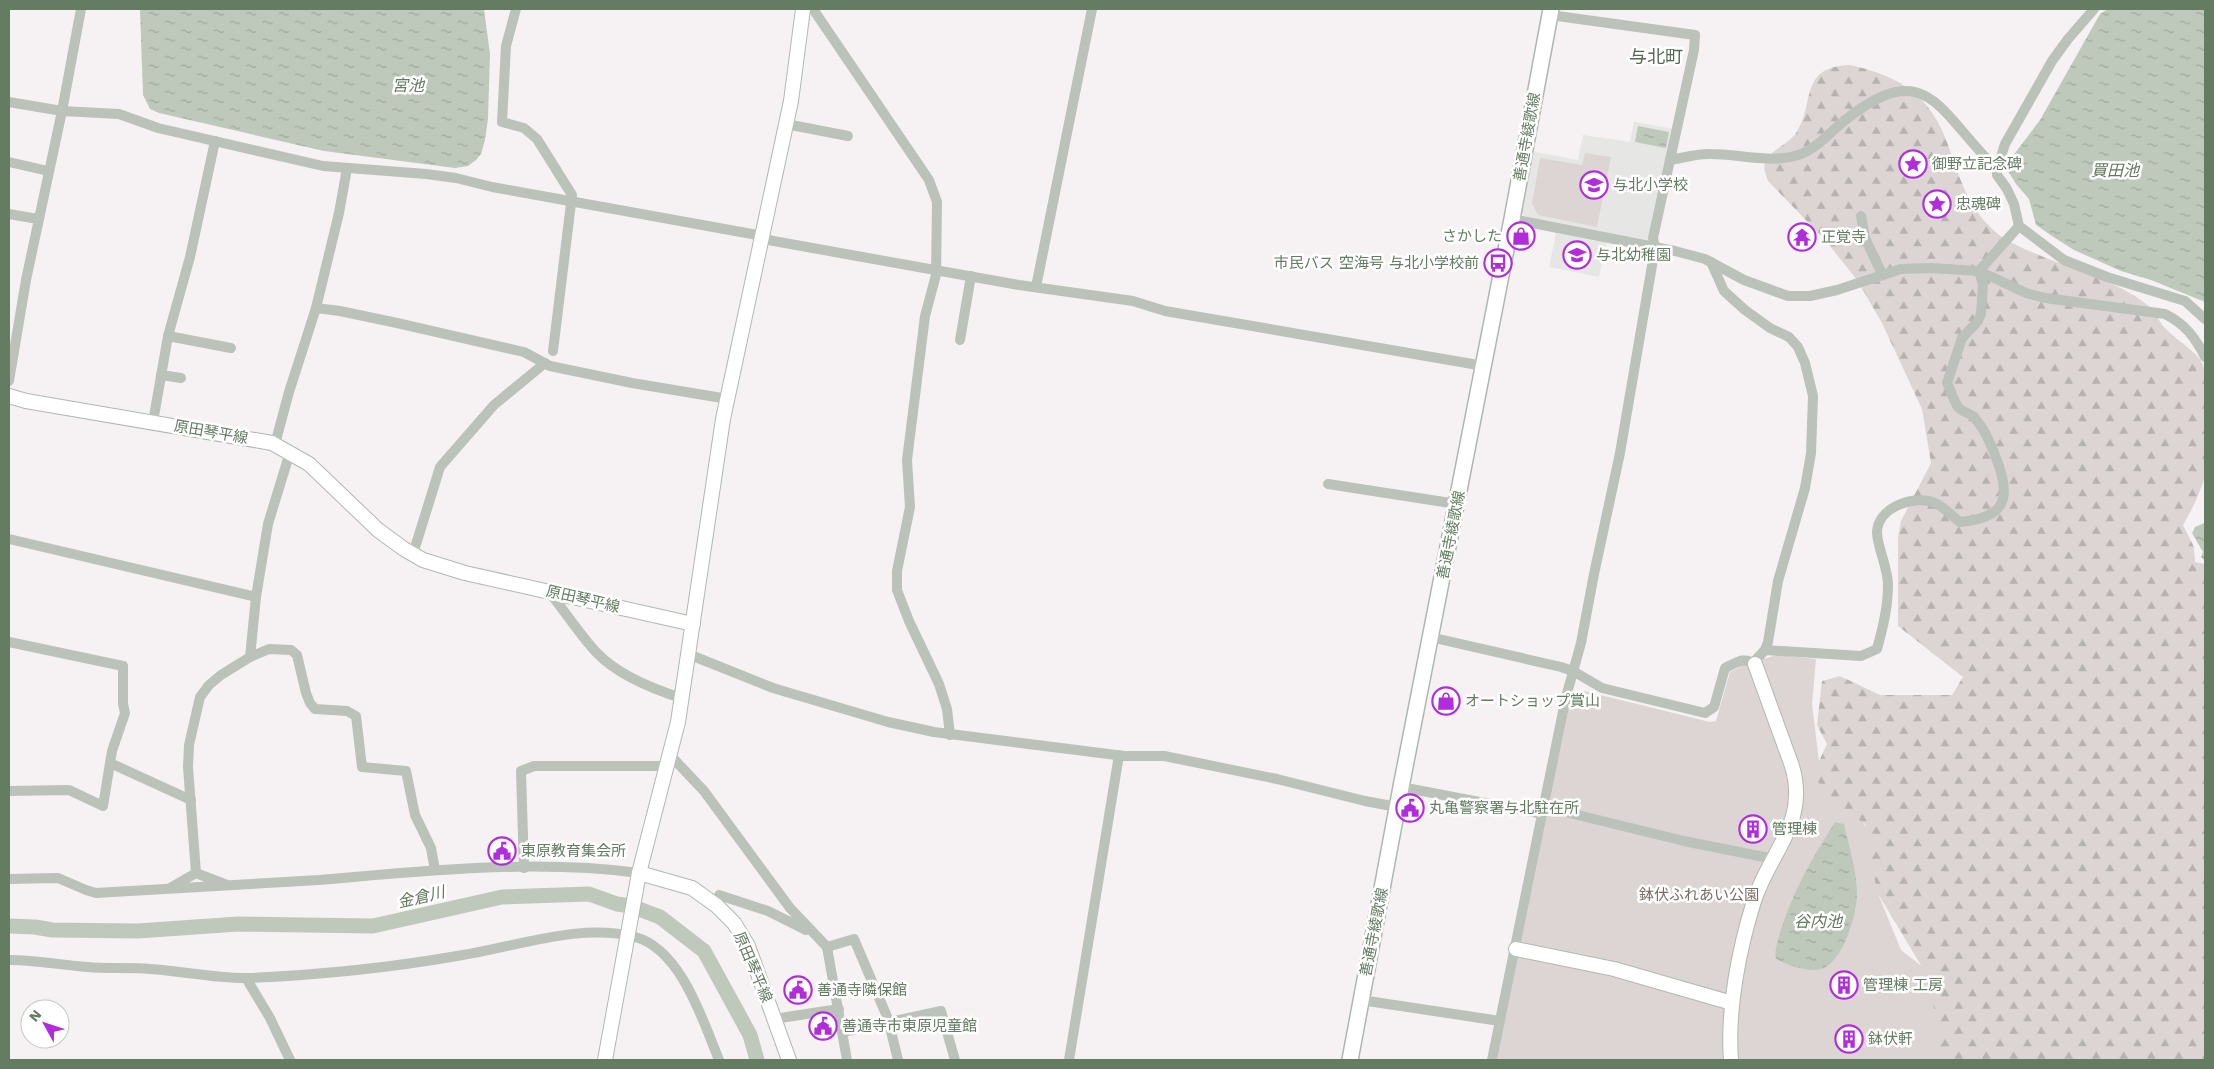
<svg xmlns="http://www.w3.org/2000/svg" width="2214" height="1069" viewBox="0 0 2214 1069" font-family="'Work Sans','Noto Sans JP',sans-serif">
<defs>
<pattern id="forest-firs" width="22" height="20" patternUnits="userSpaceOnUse" patternTransform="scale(1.25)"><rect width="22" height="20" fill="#dcd5d4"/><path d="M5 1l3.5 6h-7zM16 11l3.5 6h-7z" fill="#b6b2af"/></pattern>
<pattern id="water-ripples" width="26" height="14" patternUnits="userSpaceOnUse" patternTransform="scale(1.25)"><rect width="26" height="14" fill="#bec9bb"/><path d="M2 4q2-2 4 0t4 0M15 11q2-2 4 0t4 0" fill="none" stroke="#9ea89b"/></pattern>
</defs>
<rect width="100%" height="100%" fill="#f6f2f4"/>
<!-- built -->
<g fill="#e6e6e5">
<path d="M 1634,122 L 1675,129 L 1649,242 L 1525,218 L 1520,209 L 1531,151 L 1578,160 L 1583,135 L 1630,142 Z"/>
<path d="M 1556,233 L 1606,243 L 1599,277 L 1549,267 Z"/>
</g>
<!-- green -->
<g fill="#dcd5d4">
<path d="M 1585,153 L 1611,157 L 1597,227 L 1538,215 L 1532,204 L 1540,158 L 1582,165 Z"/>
<path d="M 1777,655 L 1816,659 L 1812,704 L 1821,777 L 1849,794 L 1867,830 L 1876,862 L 1879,896 L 1901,950 L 1933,975 L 1953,1060 L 1497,1060 L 1571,698 L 1584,691 L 1690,717 L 1710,722 L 1716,721 L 1730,672 L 1745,664 Z"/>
</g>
<!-- forest -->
<path fill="url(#forest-firs)" d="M 1850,65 C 1895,75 1927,92 1945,137 C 1958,170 1964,201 1990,227 C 2002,239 2017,246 2032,252 C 2070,269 2112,278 2145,303 C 2153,309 2158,319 2164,327 C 2174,338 2188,346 2198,357 C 2211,372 2205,402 2205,420 C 2205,437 2208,456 2205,473 C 2202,491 2192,509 2183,525 L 2194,547 L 2195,562 L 2205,564 L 2205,1060 L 1942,1060 L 1934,1008 L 1922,967 L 1877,892 L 1865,824 L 1822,793 L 1815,770 L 1827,744 L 1817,725 L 1822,681 L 1840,676 L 1880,695 L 1952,695 L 1963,677 L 1898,626 L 1898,537 L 1901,521 L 1931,463 L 1922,409 L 1882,323 L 1857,280 L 1826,241 L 1770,183 C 1752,153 1782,152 1796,133 C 1816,103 1798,67 1850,65 Z"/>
<!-- water -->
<g fill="url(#water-ripples)">
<path d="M 140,9 L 484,9 L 490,54 L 488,119 L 485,140 L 481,154 L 476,160 L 468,166 L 455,168 L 324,151 L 159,113 L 150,109 L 143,95 Z"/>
<path d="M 2108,9 L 2205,9 L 2205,302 L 2151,280 L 2121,271 L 2074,250 L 2055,238 L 2036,225 L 2029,199 L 2016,184 L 2008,171 L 2012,157 L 2040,120 L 2100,14 Z"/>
<path d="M 1638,126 L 1669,132 L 1666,148 L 1635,142 Z"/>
<path d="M 2204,523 L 2205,560 L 2204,560 L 2201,557 L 2203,552 L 2192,533 L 2195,527 Z"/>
<path d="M 1835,822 L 1844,824 L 1845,829 C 1850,849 1856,870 1857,890 C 1858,911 1845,958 1824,968 C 1810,974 1788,965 1776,959 C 1774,950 1778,941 1780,933 C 1792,892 1813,857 1835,822 Z"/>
</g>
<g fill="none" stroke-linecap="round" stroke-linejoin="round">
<!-- river -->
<path stroke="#bec9bb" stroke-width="15" d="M 9,926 L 35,927 L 52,930 L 138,931 L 238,924 L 373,926 L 502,897 L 589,894 L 617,904 L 631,906 L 660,917 L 704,951 L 750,1035 L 757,1060"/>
<!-- secondary casing -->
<g stroke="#afb9af" stroke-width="16">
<g id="secondary">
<path d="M 9,396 L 26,401 L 272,443 L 309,464 L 378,530 L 404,549 L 423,560 L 465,573 L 693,624"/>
<path d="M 639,873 L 692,888 L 717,906 L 734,923 L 748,946 L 789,1060"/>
<path d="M 1516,949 L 1614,969 L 1732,1003"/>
<path d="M 605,1060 L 639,873 L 678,722 L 723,419 L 791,101 L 803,9"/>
<path d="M 1731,1060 C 1727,1010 1739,949 1754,901 C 1770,851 1809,823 1792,766 L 1755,664"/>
</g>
</g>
<!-- primary casing -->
<g stroke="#aeb7ae" stroke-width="18">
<path id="primary" d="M 1350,1060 L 1401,787 L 1512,219 L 1551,9"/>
</g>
<!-- street -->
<g stroke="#bac2ba" stroke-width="10">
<path d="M 516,9 L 506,46 L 502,122 L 524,128 L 537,139 L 572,195 L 553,351"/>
<path d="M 813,9 L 929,180 L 937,202 L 936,275 L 925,316 L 907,460 L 910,507 L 897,571 L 897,590 L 909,621 L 939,684 L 947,709 L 950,735"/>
<path d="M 2094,9 L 2068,39 L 2052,61 L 2005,144 L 1997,169 L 1997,175 L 2007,189 L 2014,204 L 2019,226 L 2064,260 L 2107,277 L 2185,301 L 2205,319"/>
<path d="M 9,102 L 62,111 L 119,114 L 158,128 L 323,166 L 426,174 L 456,178 L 492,187 L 763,236"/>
<path d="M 786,124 L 848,136"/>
<path d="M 1670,160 C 1683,158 1698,153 1711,154 C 1738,154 1768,163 1795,156 C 1815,151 1828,134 1844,121 C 1928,53 1939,114 1997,169"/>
<path d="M 9,162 L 48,171"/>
<path d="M 9,214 L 38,219"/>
<path d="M 1861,216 L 1865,238 L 1882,274"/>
<path d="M 1512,219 L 1675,251 L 1705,259 L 1744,280 L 1788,296 L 1810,296 L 1837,290 L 1901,269 L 1931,268 L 1979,271 L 2026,293 L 2045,298 L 2165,314 C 2185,324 2195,337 2205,357"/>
<path d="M 762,239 L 1019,285 L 1133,301 L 1165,311 L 1484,366"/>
<path d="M 1711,262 L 1724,291 L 1745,310 L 1770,328 L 1789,337 L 1798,347 L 1805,363 L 1813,396 L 1811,453 L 1805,488 L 1778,581 L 1768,642 L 1765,650 L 1753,663"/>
<path d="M 1036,287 L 1092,9"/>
<path d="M 316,308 L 340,311 L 397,323 L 524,352 L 550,366 L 632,383 L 728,399"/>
<path d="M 168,336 L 231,348"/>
<path d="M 960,340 L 971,276"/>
<path d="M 161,375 L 181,378"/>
<path d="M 9,381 L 26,280 L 62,111 L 81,9"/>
<path d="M 153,422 L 168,336 L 190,257 L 215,141"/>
<path d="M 275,444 L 289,392 L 316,308 L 339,213 L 346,174"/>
<path d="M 1328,484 L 1457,504"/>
<path d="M 9,539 L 256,597"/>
<path d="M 413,554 L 440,467 L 494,405 L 545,363"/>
<path d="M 549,592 C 565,611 579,634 597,653 C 618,675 653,689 681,698"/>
<path d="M 1430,637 L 1561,667 L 1573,671 L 1602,688 L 1705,713 L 1714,707 L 1725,668 C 1736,663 1744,656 1755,664"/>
<path d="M 9,642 L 123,666 L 123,704 L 125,713 L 112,751 L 110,763 L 191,800"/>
<path d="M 1765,650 L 1861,656 L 1877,649 C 1883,627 1888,607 1888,585 C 1888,567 1877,547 1877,532 C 1878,507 1915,494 1935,503 C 1944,507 1952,516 1960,522 C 2006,518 2012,498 1996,458 C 1991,444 1984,428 1974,417 C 1970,413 1962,412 1958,407 C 1953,400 1951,390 1947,383 L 1962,338 L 1978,321 L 1981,314 L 1983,284 L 1979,271 L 2019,226"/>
<path d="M 688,654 L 773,688 L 888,722 L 934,732 L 1124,756 L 1164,756 L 1277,779 L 1365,801 L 1397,807"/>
<path d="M 250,657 L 256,597 L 268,524 L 290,452"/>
<path d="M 670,755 L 704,791 L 790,908 L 827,947 L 847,1060"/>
<path d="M 1401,787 L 1538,813 L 1545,807"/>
<path d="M 9,791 L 69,790 L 103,806 L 110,763"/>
<path d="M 1545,807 L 1684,841 L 1774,859"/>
<path d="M 524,868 L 521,771 L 534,766 L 667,766"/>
<path d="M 196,873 L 188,767 L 189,745 L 200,697 L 209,685 L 221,675 L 250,657 L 269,649 L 291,650 L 297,655 L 306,693 L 310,703 L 315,709 L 347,711 L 356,716 L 362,767 L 406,771 L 415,815 L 431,848 L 435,870"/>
<path d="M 9,879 L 58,878 L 86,890 L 96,893 C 170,888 245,885 319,880 C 424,871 533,859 639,873"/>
<path d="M 170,888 L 196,873 L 227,885"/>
<path d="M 717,906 L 719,895 L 768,911 L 806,930"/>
<path d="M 827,947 L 854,939 L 888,1019 L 898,1060"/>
<path d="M 9,960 C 35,960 61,965 87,967 C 108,969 129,967 150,969 C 183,971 216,979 249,978 C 318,975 388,968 457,956 C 513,948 580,922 635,937 C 681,949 703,1021 719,1060"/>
<path d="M 246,978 L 270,1018 L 290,1060"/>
<path d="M 1361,1000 L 1500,1021"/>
<path d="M 774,1019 L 839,1009"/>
<path d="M 843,1032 L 941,1011 L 955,1060"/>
<path d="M 1069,1060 L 1119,755"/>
<path d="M 1492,1060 L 1566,697 L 1581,643 L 1594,574 L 1620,453 L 1655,248 L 1653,238 L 1694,50 L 1695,35 L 1550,15"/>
</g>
<!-- secondary -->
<use href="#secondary" stroke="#fff" stroke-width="14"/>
<!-- primary -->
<use href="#primary" stroke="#fff" stroke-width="15"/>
</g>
<!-- icons -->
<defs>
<g id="sight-ring" transform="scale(1.4375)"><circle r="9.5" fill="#fff" stroke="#b12cdb" stroke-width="1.5"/><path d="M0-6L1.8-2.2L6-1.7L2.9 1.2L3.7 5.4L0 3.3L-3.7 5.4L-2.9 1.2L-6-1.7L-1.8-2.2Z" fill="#b12cdb"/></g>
<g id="school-ring" transform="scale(1.4375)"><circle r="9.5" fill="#fff" stroke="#b12cdb" stroke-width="1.5"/><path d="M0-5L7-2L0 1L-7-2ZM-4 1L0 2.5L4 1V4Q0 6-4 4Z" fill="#b12cdb"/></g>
<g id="shop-ring" transform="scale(1.4375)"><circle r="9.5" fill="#fff" stroke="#b12cdb" stroke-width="1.5"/><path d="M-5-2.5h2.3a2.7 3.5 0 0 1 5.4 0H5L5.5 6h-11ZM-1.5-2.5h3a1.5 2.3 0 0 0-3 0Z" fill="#b12cdb"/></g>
<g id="temple-ring" transform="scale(1.4375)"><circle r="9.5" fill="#fff" stroke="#b12cdb" stroke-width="1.5"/><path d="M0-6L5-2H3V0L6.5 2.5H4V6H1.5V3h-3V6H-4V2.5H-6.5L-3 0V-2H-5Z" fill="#b12cdb"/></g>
<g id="bus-ring" transform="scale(1.4375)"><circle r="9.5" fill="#fff" stroke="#b12cdb" stroke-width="1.5"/><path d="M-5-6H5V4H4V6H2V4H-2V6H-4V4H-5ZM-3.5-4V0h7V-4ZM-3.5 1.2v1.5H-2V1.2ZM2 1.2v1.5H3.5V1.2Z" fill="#b12cdb"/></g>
<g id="civic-ring" transform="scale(1.4375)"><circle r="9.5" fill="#fff" stroke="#b12cdb" stroke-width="1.5"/><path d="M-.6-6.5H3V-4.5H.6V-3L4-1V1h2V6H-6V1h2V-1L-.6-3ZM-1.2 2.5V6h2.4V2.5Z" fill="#b12cdb"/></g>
<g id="building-ring" transform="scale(1.4375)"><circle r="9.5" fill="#fff" stroke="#b12cdb" stroke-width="1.5"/><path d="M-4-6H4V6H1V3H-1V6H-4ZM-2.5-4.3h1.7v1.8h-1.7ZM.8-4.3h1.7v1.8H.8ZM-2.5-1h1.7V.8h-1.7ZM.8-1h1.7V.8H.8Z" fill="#b12cdb"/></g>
</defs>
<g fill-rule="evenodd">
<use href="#sight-ring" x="1913" y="164"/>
<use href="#school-ring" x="1594" y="185"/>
<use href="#sight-ring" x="1937" y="204"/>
<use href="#shop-ring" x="1521" y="236"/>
<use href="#temple-ring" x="1802" y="237"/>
<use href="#school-ring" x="1577" y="255"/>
<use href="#bus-ring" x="1498" y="263"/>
<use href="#shop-ring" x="1446" y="701"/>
<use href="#civic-ring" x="1410" y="808"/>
<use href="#building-ring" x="1753" y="829"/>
<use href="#civic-ring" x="502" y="851"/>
<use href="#building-ring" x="1844" y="985"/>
<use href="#civic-ring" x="798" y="990"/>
<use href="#civic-ring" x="823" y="1026"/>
<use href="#building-ring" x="1849" y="1039"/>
</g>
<g text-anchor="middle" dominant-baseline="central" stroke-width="5" stroke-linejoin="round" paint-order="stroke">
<!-- street labels -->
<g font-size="15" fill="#637c62" stroke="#fff">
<text transform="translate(1527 137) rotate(-80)">善通寺綾歌線</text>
<text transform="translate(211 432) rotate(10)">原田琴平線</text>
<text transform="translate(1451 535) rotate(-79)">善通寺綾歌線</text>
<text transform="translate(583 599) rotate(13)">原田琴平線</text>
<text transform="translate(1374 932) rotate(-79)">善通寺綾歌線</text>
<text transform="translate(753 967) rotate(67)">原田琴平線</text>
</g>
<!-- poi labels -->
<g font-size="15" fill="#637c62" stroke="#fff" text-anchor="start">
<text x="1932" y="164">御野立記念碑</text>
<text x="1613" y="185">与北小学校</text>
<text x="1956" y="204">忠魂碑</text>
<text x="1502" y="236" text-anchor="end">さかした</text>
<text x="1821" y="237">正覚寺</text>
<text x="1596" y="255">与北幼稚園</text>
<text x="1479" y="263" text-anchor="end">市民バス 空海号 与北小学校前</text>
<text x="1465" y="701">オートショップ賞山</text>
<text x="1429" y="808">丸亀警察署与北駐在所</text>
<text x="1772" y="829">管理棟</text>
<text x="521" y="851">東原教育集会所</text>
<text x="1863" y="985">管理棟 工房</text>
<text x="817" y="990">善通寺隣保館</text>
<text x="842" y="1026">善通寺市東原児童館</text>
<text x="1868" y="1039">鉢伏軒</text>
</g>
<!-- park labels -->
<g font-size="15" fill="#7a6b64" stroke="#fff">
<text x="1699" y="895">鉢伏ふれあい公園</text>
</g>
<!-- water labels -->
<g font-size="16" font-style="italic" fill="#62785d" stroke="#fff">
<text x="408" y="85">宮池</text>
<text x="2115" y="170">買田池</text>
<text transform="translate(421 897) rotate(-13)">金倉川</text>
<text x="1818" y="921">谷内池</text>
</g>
<!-- quarter labels -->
<g font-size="18" fill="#546853" stroke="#fff">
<text x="1656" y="56">与北町</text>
</g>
</g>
<!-- border -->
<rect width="2214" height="1069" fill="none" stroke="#637c62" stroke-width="20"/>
<!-- north arrow -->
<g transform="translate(45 1024) rotate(310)"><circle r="24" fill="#ffffff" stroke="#c1cbc0"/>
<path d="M0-4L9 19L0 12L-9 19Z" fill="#b12cdb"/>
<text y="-8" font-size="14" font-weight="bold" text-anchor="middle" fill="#637c62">N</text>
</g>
</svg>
